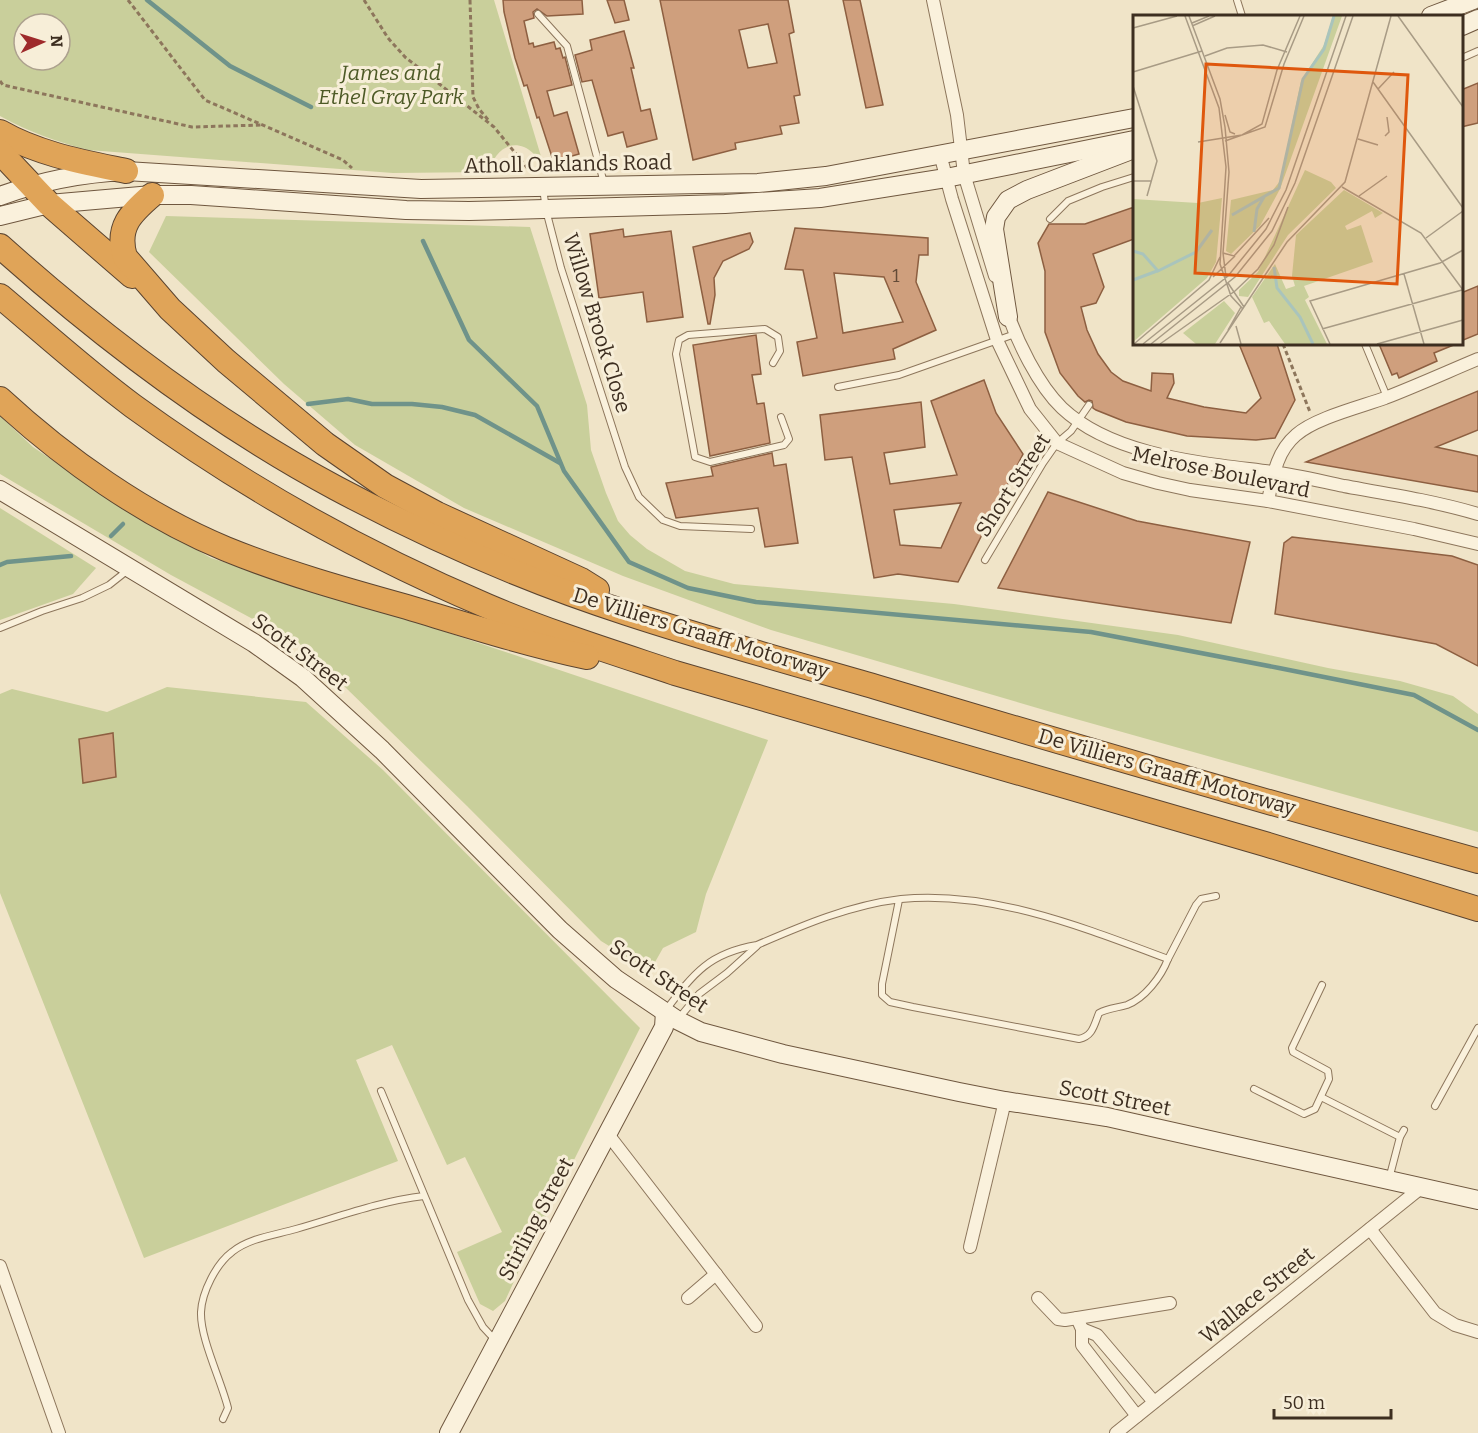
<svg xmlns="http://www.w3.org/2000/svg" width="1478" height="1433" viewBox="0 0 1478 1433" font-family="Bitter,serif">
<rect width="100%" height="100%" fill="#f0e4c8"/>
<!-- green -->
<g fill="#c9cf9b" fill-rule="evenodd">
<path d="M 0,0 L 494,0 L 543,163 C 538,158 531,150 524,147 C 506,140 493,155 489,172 L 393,173 L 88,150 C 55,141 31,133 0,116 ZM 24,24 L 60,24 L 60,60 L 24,60 Z"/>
<path d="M 166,216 L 530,227 L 587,405 L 591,450 L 606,493 L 618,521 L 630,535 L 647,549 L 685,571 L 734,584 L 954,604 L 1178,635 L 1328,668 L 1400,681 L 1453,696 L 1478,714 L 1478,832 L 1051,712 L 771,630 L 623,576 L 464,508 L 355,445 L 284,384 L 149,252 Z"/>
<path d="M 0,416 L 33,447 L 117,504 L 211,558 L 434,628 L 768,740 L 706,894 L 696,932 L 663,948 L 650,971 L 601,941 L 467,806 L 303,646 L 171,575 L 0,474 Z"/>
<path d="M 0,508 L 96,568 L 73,594 L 0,620 Z"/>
<path d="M 167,687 L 306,702 L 383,770 L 640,1028 L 520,1268 L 505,1301 L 493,1311 L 480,1304 L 457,1252 L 502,1232 L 465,1157 L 447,1165 L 392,1045 L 356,1060 L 398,1161 L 144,1258 L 0,893 L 0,694 L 12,689 L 107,712 Z"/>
</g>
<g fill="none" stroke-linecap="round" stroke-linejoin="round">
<!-- stream -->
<g stroke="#6f938a" stroke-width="4.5">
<path d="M 147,0 L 230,66 L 311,107"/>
<path d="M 423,241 L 469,340 L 537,406 L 564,471 L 629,562 L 688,588 L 756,602 L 1091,632 L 1279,668 L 1414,695 L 1478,730"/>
<path d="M 308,404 L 348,399 L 372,404 L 412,404 L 442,407 L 475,415 L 560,463"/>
<path d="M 111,536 L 123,524"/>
<path d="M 0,565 L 7,562 L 71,556"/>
</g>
</g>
<!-- building -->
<g fill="#cf9f7d" stroke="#8d5f41" stroke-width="1.5" fill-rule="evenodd">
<path d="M 503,0 L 582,0 L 583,14 L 547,16 L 537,9 L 533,12 L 534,18 L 524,21 L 529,44 L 533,43 L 534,47 L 554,42 L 556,49 L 560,48 L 563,58 L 565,57 L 572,85 L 547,91 L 554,116 L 567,112 L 579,154 L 565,158 L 552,157 L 539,117 L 537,118 L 527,85 L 524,86 L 515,58 L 504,12 Z"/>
<path d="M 607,0 L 624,0 L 629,20 L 615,23 Z"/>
<path d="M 660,0 L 788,0 L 794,32 L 789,34 L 800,95 L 794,96 L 799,123 L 780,126 L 782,134 L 735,143 L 736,149 L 693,160 ZM 768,24 L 777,63 L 748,68 L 739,30 Z"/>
<path d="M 843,0 L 860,0 L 883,105 L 866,108 Z"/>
<path d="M 624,31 L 634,68 L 631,68 L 641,111 L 650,109 L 657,139 L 627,147 L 623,132 L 608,136 L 592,80 L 582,82 L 575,55 L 592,50 L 590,40 Z"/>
<path d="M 1478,83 L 1478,123 L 1461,127 L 1461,90 Z"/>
<path d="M 1134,207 L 1134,239 L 1093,254 L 1104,287 L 1096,303 L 1081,307 L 1087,330 L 1098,354 L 1111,372 L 1123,381 L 1151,391 L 1152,373 L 1173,374 L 1174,383 L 1167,398 L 1204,407 L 1246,413 L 1261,398 L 1239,344 L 1277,344 L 1295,400 L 1275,438 L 1256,440 L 1187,436 L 1126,422 L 1096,410 L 1093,408 L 1092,401 L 1089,400 L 1085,402 L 1078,396 L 1060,373 L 1045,332 L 1045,271 L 1038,243 L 1049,224 L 1085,224 Z"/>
<path d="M 795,228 L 928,238 L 928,255 L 919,255 L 916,282 L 936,330 L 893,349 L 895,359 L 803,376 L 797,342 L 817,338 L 803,270 L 785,269 ZM 834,273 L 884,277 L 903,322 L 843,333 Z"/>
<path d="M 623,229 L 624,237 L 671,231 L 683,317 L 647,322 L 643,292 L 599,298 L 590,234 Z"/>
<path d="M 750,233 L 753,242 L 749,249 L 723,261 L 714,278 L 715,295 L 710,324 L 708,324 L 693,247 Z"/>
<path d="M 1478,286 L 1478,334 L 1461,341 L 1461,293 Z"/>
<path d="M 756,335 L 761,374 L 752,375 L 757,404 L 764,403 L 770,443 L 710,456 L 693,345 Z"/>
<path d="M 1379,344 L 1456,344 L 1434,353 L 1437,361 L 1399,378 L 1397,373 L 1392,375 Z"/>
<path d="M 984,380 L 996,413 L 1023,454 L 958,582 L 898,574 L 874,578 L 852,457 L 825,460 L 820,415 L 921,402 L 925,447 L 884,453 L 890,484 L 957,475 L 931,401 ZM 961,503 L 941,548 L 900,545 L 894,510 Z"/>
<path d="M 1478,391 L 1478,430 L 1436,447 L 1478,456 L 1478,492 L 1306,462 Z"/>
<path d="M 772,453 L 774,466 L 786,464 L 798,543 L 765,547 L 758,508 L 676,518 L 666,483 L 713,476 L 711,467 Z"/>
<path d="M 1048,492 L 1137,521 L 1250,542 L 1231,623 L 998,588 Z"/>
<path d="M 1292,537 L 1452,556 L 1478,565 L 1478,666 L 1436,644 L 1275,614 L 1284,543 Z"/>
<path d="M 113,733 L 116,777 L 83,783 L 79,739 Z"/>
</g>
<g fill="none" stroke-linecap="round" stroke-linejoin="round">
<!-- lane casing -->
<g stroke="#8d765c" stroke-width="8">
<g id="lane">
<path d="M 1237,0 L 1242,16"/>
<path d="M 538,14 L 567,46 L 604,183"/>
<path d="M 1462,58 L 1478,51"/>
<path d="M 543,188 L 546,210 L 561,268 L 625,467 L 639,497 L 663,520 L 680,526 L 751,529"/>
<path d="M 1050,219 L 1068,201 L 1102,187 L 1134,177"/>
<path d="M 1365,344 L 1387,397"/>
<path d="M 773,363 L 780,351 L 778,337 L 765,329 L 688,335 L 679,340 L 676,354 L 695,457 L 710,462 L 784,445 L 789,439 L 781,417"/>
<path d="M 838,387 L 899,375 L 1015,334"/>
<path d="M 985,560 L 1043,463 L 1057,443 L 1071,431 L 1089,405"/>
<path d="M 0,628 L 42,611 L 82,598 L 109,585 L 128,570"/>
<path d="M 1168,959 L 1196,905 L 1201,899 L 1216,896"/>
<path d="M 666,1010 C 694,973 709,953 757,945 C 803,925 850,905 901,899 C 991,890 1085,928 1168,959 C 1161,977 1145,998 1127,1005 C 1117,1008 1108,1008 1099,1013 C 1094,1025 1093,1036 1079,1039 L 913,1007 L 890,1002 L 882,995 L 882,984 L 899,900"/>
<path d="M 679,1018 L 699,994 L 727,973 L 757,946"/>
<path d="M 1254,1089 L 1304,1114 L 1315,1109 L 1329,1079 L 1328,1071 L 1293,1052 L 1292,1048 L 1322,985"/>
<path d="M 381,1091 L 468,1300 L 483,1327 L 496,1341"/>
<path d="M 1321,1097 L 1400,1137"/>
<path d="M 1435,1106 L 1478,1028"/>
<path d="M 1389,1179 L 1400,1137 L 1404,1130"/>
<path d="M 223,1419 L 228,1408 C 221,1380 200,1338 201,1312 C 202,1292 216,1264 232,1252 C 249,1238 275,1235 296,1229 C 338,1217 380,1201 424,1196"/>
</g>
</g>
<!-- street casing -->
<g stroke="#8d765c" stroke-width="14">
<g id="street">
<path d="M 933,0 L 957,115 L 964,174 L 995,276"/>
<path d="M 940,154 L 952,199 L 997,340 L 1030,409 L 1057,443 L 1123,473 L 1158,483 L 1190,490 L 1268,501 L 1414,529 L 1478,544"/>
<path d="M 1006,309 C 1017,341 1038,385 1062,408 C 1114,457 1205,463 1272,472 C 1296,475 1320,481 1344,486 C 1389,494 1434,501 1478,514"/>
<path d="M 1268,501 C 1273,477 1276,452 1296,435 C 1315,418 1360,407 1385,398 C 1416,386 1447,372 1478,359"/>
<path d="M 607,1133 L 756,1326"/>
<path d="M 1370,1229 L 1435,1313 L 1455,1325 L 1478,1332"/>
<path d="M 970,1247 L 1005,1101"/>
<path d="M 0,1266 L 59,1433"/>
<path d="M 688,1298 L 716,1274"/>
<path d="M 1038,1298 L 1058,1319 L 1065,1320 L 1170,1303"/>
<path d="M 1077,1318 L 1082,1329 L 1082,1345 L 1137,1416"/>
<path d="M 1082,1329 L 1097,1335 L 1154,1402"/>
<path d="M 1116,1433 L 1422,1187"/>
</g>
</g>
<!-- secondary casing -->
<g stroke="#6f573f" stroke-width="20">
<g id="secondary">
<path d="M 1431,16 L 1473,0"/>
<path d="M 1462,26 L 1478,19"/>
<path d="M 0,196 C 41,181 82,173 126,171 L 421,189 L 758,183 L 826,176 L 1134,118"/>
<path d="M 0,216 L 49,204 L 152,195 L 191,195 L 406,210 L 469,211 L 725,204 L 820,198 L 946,178 L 1134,140"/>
<path d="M 1008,317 L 994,229 L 996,217 L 1008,200 L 1027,190 L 1134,149"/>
<path d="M 0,490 L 254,643 L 303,678 L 382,750 L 560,930 L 616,979 L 677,1020 L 701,1032 L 783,1054 L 959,1092 L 1005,1101 L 1107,1117 L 1478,1200"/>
<path d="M 449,1433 L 664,1027 L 665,1012"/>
</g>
</g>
<!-- highway casing -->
<g stroke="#5b4430" stroke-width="26">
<g id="highway">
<path d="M 0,132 C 38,154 83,162 126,171"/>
<path d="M 0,152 L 49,204 L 132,276"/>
<path d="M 152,195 C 131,213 116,227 125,257 L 170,309 L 226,361 L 325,444 L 385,486 L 437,514 L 581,580 L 597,590"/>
<path d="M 0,246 C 103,338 213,422 336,488 C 428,537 527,581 627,613 C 709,640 793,663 876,687 C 1076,747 1277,805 1478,861"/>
<path d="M 0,296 C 44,333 87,372 133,406 C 243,486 362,553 487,606 C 548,632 612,652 675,673 L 1265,844 L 1478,909"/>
<path d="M 0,399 C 65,459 144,515 226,549 C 285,573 346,590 407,607 C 467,625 526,644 587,657"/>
</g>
</g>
<!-- path -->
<g stroke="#8d765c" stroke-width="3" stroke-dasharray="4.5 3" stroke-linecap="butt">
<path d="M 128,0 L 205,100 L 343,160 L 352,168"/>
<path d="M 364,0 L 388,38 L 405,57 L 494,127 L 529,170"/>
<path d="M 470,0 L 473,97 L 479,109 L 489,121"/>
<path d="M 0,81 L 3,85 L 192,127 L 262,125"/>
<path d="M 1283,344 L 1310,412"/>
</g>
<!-- lane -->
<use href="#lane" stroke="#faf1dc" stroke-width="6"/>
<!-- street -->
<use href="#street" stroke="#faf1dc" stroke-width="12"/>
<!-- secondary -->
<use href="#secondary" stroke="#faf1dc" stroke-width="18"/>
<!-- highway -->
<use href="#highway" stroke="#e0a458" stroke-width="24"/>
</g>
<g text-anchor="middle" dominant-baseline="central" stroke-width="6" stroke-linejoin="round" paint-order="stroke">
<!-- number labels -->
<g font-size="18" fill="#624a37">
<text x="896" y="276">1</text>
</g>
<!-- park labels -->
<g font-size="21" font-style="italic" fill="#4d5a26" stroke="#f7eed8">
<text x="391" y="73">James and<tspan x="391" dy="24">Ethel Gray Park</tspan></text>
</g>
<!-- street labels -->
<g font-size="21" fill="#3d2e20" stroke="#f7eed8">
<text transform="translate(568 164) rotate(-1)">Atholl Oaklands Road</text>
<text transform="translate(597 323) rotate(73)">Willow Brook Close</text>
<text transform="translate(1221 472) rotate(12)">Melrose Boulevard</text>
<text transform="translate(1013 485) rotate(-57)">Short Street</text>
<text transform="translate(701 633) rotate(17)">De Villiers Graaff Motorway</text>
<text transform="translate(300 652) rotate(37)">Scott Street</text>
<text transform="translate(1167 772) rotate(16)">De Villiers Graaff Motorway</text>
<text transform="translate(659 976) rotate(34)">Scott Street</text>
<text transform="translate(1115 1098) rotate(11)">Scott Street</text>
<text transform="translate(536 1219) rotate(-62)">Stirling Street</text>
<text transform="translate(1257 1295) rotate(-39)">Wallace Street</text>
</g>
</g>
<!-- overview -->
<g transform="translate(1133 15)">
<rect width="330" height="330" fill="#f0e4c8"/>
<path d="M 200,1 L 209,1 L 147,174 L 127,211 L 98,239 L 93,236 L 98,185 L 140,175 L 147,166 L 168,66 L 191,30 ZM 172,155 L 198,167 L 203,173 L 155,220 L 115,282 L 106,281 L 106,275 L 125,257 ZM 211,175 L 250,198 L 242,203 L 239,196 L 212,211 L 214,215 L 228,210 L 240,247 L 171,271 L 176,282 L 172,285 L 194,329 L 152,329 L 136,306 L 131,308 L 119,282 L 142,249 L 153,274 L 162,271 L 159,261 L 163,220 ZM 89,183 L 83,247 L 74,263 L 0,327 L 0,184 L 65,188 ZM 91,286 L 102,298 L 82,329 L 63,329 L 50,318 Z" fill="#c9cf9b"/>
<path fill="none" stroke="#a9c4bc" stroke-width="3" d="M 99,200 L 146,173 L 170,64 L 191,34 L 201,1M 121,217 L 124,194 L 131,182M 0,236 L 10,239 L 25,256 L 63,237 L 79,215M 141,252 L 144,273 L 167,302 L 180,329M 0,265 L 24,256"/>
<path fill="none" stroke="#a89b85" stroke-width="1.5" d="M 52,1 L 86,93 L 93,152 L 87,249 L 98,281 L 110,294M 56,1 L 87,84 L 92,112 L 96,157 L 90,238 L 93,262M 265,1 L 330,92M 59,8 L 76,1M 59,11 L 82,1M 0,13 L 44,1M 72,41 L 94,33 L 130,30 L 154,37M 0,57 L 69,36M 240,67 L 330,193M 0,71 L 24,146 L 14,181M 245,74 L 261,57M 92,100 L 97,117 L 102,119M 252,121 L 256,117 L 254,102M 225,124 L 245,130M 92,126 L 132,112 L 151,49 L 171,1M 65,127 L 109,120 L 129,109 L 144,55 L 167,1M 0,166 L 19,166M 209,172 L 288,218 L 330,275M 226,181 L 254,161M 293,223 L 330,196M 90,238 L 101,241 L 136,203M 271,259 L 291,329M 80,262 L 102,241M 95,268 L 111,292M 103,311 L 108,329M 189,314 L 329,275M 95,315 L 108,292M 87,328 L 154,227 L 212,167 L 258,1M 1,329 L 76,265 L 87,242M 10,329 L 95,261 L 133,214 L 153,175 L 213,1M 18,329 L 102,262 L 139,216 L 162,168 L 220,1M 27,329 L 102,276 L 125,254 L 141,230 L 155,192M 197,329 L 177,286 L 307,248 L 330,235M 244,329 L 330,305"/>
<path fill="#df570d" fill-opacity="0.15" stroke="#df570d" stroke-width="3" d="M 73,49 L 275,60 L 264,269 L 62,258 Z"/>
<rect width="330" height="330" fill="none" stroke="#3d2e20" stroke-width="3"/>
</g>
<!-- north arrow -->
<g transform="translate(42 42) rotate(87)"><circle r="28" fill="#f7eed8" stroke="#ada18e" stroke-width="1.5"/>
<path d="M0-4.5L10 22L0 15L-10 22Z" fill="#9e2a2b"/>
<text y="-9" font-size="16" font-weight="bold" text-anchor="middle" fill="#3d2e20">N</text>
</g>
<!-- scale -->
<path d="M1274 1409v9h117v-9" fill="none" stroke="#3d2e20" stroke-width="3"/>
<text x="1283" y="1409" font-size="18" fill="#3d2e20" stroke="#f7eed8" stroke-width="4.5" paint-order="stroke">50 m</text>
</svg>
